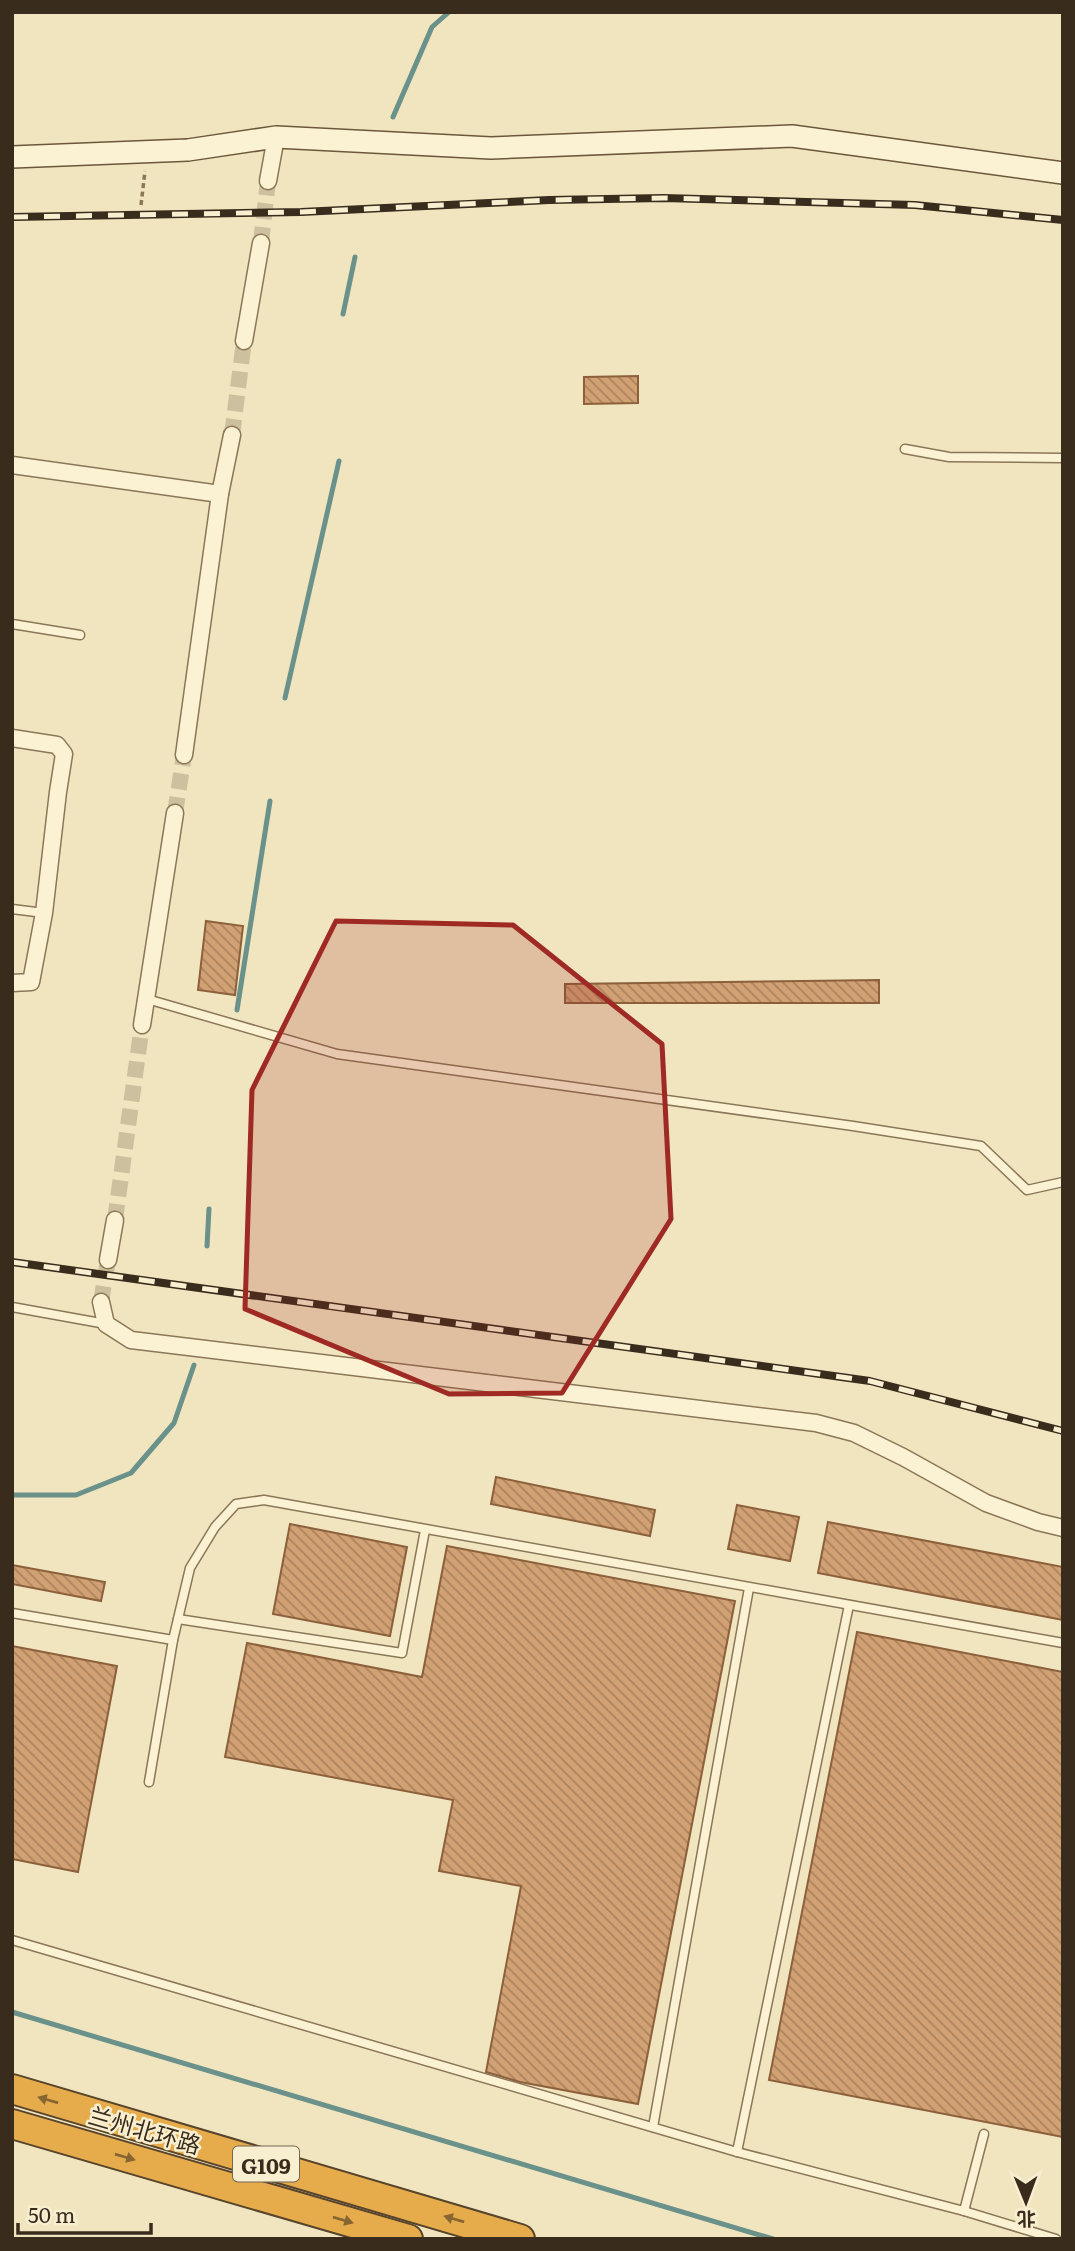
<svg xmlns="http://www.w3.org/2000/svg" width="1075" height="2251" viewBox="0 0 1075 2251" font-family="Literata,'Noto Sans SC',serif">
<defs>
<pattern id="building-back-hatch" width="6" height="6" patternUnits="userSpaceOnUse" patternTransform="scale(1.75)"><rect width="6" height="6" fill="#d1a173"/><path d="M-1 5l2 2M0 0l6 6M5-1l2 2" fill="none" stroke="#ab835e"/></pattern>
</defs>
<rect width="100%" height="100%" fill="#f1e5c0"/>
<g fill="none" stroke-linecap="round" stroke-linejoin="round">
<!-- stream -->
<g stroke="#6a918a" stroke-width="5">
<path d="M 393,117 L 432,27 L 449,12"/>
<path d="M 343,314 L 355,257"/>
<path d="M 285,698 L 339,461"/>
<path d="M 237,1010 L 270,801"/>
<path d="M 207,1246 L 209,1209"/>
<path d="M 12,1495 L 76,1495 L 131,1473 L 174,1423 L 194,1365"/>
<path d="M 12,2012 L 773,2239"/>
</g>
</g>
<!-- building -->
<g fill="url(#building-back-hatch)" stroke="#8b603b" stroke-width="2">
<path d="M 638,376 L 638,403 L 584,404 L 584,377 Z"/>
<path d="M 206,921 L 243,926 L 235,995 L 198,990 Z"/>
<path d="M 879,980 L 879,1003 L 565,1003 L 565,984 Z"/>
<path d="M 496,1477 L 655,1510 L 650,1536 L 491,1504 Z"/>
<path d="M 737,1505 L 799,1517 L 790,1561 L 728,1549 Z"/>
<path d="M 828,1522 L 1063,1567 L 1063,1620 L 818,1573 Z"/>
<path d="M 290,1524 L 407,1547 L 390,1636 L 273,1614 Z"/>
<path d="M 447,1546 L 735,1601 L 638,2104 L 520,2082 L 486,2072 L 521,1886 L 439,1871 L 453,1800 L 225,1757 L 247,1643 L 422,1677 Z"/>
<path d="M 12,1565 L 105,1582 L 101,1601 L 12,1584 Z"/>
<path d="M 857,1632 L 1063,1672 L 1063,2137 L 769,2080 Z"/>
<path d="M 12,1646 L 117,1666 L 78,1872 L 12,1859 Z"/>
</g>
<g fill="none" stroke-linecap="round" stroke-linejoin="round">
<!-- street-tunnel -->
<g stroke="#ccc09f" stroke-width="16" stroke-dasharray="16 8" stroke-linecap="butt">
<path d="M 261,243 L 268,181"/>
<path d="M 232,435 L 244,341"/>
<path d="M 175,813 L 184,755"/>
<path d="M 115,1220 L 142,1025"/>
<path d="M 101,1302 L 108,1260"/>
</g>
<!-- lane casing -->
<g stroke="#8b7657" stroke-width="11">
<g id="lane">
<path d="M 905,449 L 949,457 L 1063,458"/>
<path d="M 12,624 L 80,635"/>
<path d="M 12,909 L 44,913"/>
<path d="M 147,999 L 337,1054 L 853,1126 L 981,1146 L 1027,1190 L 1063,1182"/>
<path d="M 12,1307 L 106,1324"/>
<path d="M 12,1613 L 173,1640"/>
<path d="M 178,1619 L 402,1653 L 425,1530"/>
<path d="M 149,1782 L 173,1640 L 190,1568 L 215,1527 L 236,1504 L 264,1500 L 1063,1643"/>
<path d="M 12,1940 L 737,2152 L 964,2211 L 1056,2239"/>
<path d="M 653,2127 L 749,1588"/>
<path d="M 737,2152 L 849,1605"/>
<path d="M 964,2211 L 984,2134"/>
</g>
</g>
<!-- street casing -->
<g stroke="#8b7657" stroke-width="19">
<g id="street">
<path d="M 268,181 L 276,137"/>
<path d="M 244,341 L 261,243"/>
<path d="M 12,465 L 220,494"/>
<path d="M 12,738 L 57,745 L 64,754 L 58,792 L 44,913 L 31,982 L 12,983"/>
<path d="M 184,755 L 220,494 L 232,435"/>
<path d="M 142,1025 L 175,813"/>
<path d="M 108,1260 L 115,1220"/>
<path d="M 101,1302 L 106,1324 L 131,1340 L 816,1423 L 854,1433 L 903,1457 L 986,1503 L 1038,1522 L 1063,1528"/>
</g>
</g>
<!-- secondary casing -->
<g stroke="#6c573a" stroke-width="24">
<path id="secondary" d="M 12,157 L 188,150 L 276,137 L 491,148 L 792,136 L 1063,173"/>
</g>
<!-- highway casing -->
<g stroke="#58432b" stroke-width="32">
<g id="highway">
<path d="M 12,2089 L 520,2239"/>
<path d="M 12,2124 L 408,2239"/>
</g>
</g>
<!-- path -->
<path stroke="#8b7657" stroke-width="3.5" stroke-dasharray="5 3.5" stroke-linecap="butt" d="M 141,205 L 145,171"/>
<!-- lane -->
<use href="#lane" stroke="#fbf2d4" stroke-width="8"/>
<!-- street -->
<use href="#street" stroke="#fbf2d4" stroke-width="16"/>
<!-- secondary -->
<use href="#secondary" stroke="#fbf2d4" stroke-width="21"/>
<!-- highway -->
<use href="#highway" stroke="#e6ac4b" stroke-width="28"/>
<!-- rail casing -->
<g stroke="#392c1c" stroke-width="8">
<g id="rail">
<path d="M 12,217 L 301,212 L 549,200 L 664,198 L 915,205 L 1063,220"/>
<path d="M 12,1262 L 870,1381 L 1063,1431"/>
</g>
</g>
<!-- rail -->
<use href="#rail" stroke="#f8efd0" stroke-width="5" stroke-dasharray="16" stroke-linecap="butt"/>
</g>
<!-- one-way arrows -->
<defs><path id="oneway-solid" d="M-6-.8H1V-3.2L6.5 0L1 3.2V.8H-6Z" transform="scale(1.75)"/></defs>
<g fill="#876631">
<use href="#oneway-solid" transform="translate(48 2100) rotate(-164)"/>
<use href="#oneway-solid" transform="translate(125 2157) rotate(16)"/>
<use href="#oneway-solid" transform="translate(454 2219) rotate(-164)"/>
<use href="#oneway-solid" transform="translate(343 2220) rotate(16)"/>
</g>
<!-- marked area -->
<path fill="#9e2a23" fill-opacity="0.2" stroke="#9e2a23" stroke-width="5" stroke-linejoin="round" d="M 336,921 L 513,925 L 662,1044 L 671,1219 L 562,1393 L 449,1394 L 245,1309 L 252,1090 Z"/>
<g text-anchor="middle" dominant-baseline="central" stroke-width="5" stroke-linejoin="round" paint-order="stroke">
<!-- shield labels -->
<rect fill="#f8efd0" stroke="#726652" stroke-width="2" x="233" y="2146.5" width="66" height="35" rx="5"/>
<g font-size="21" font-weight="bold" fill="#392c1c">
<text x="266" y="2164">G109</text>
</g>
<!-- street labels -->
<g font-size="23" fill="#392c1c" stroke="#f8efd0">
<text transform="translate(145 2129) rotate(16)">兰州北环路</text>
</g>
</g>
<!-- border -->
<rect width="1075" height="2251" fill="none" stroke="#392c1c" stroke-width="28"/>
<!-- north arrow -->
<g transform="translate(1026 2202) rotate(179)" stroke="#f8efd0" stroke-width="5" paint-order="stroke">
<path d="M0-5L12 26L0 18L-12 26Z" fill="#392c1c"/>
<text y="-10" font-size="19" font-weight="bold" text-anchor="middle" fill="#392c1c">北</text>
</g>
<!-- scale -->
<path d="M18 2223v10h133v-10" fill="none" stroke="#392c1c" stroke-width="3.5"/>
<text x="28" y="2223" font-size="21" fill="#392c1c" stroke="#f8efd0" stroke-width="5" paint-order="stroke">50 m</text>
</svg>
